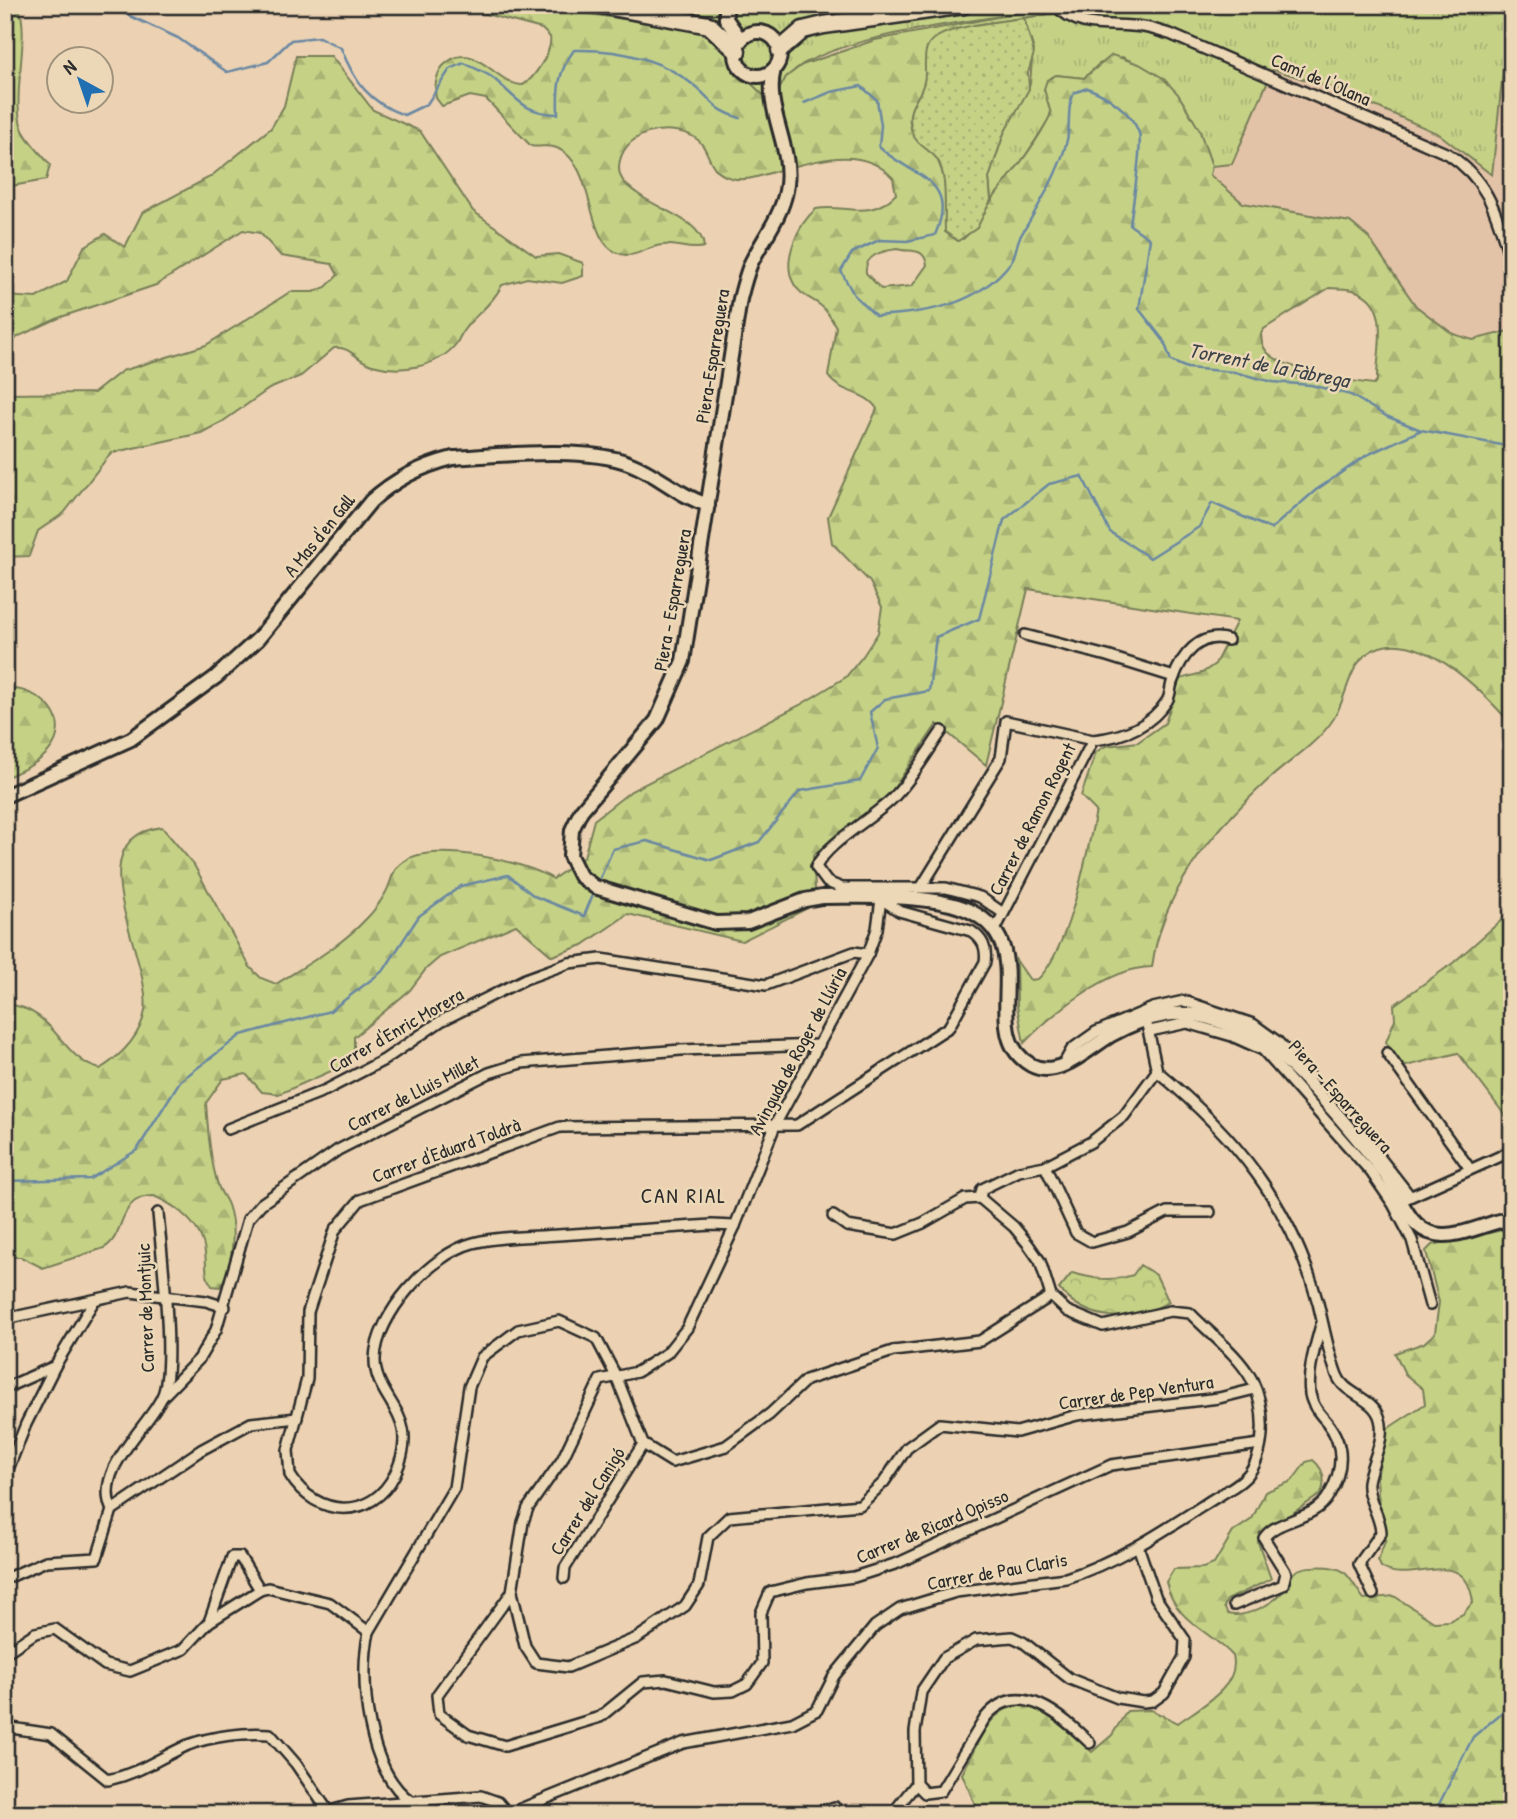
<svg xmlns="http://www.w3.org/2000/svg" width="1517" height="1819" viewBox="0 0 1517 1819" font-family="'Patrick Hand',sans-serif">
<defs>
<pattern id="grass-tufts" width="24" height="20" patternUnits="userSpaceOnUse" patternTransform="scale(1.75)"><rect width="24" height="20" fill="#c5d286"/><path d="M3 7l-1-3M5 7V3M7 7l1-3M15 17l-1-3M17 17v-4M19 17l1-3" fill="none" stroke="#a9b474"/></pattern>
<pattern id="forest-firs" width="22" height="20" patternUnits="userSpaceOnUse" patternTransform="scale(1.75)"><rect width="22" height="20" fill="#c5d286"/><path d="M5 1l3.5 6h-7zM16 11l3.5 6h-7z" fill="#a9b474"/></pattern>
<pattern id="park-crowns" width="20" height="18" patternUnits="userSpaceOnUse" patternTransform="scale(1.75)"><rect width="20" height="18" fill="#c5d286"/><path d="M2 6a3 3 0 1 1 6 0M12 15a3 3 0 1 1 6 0" fill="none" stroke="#a9b474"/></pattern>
<pattern id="garden-dots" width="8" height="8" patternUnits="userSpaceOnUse" patternTransform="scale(1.75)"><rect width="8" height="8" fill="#c5d286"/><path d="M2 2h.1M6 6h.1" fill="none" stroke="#a9b474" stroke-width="1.8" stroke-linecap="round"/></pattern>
</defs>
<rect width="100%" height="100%" fill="#ecd2b2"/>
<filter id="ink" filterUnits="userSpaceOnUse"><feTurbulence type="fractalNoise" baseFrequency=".0143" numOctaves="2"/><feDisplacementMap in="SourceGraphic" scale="14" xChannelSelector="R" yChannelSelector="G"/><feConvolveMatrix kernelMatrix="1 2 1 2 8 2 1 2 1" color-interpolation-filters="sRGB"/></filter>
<g filter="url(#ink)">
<!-- built -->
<path fill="#e3c3a7" d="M 1510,5 L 1512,330 L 1473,340 L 1453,334 L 1416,306 L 1350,222 L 1242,203 L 1210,175 L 1212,166 L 1232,163 L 1273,69 L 1343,92 L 1439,134 L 1491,174 Z"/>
<!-- grass -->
<g fill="url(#grass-tufts)" stroke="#787e58" stroke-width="2">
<path d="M 529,5 L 1062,5 C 986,22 869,28 803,64 C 791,71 784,80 778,92 L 763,95 L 736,69 L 732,60 L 577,11 Z"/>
<path d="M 1108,5 L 1510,5 L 1492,175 L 1439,134 L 1343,92 L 1273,69 L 1232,164 L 1212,166 C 1189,108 1183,84 1122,57 L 1099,64 L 1084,78 L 1056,75 L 1044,89 L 1052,108 L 1049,119 L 1012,177 L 991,200 L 989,178 L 1004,133 L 1030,84 L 1033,47 L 1024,18 Z"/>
</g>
<!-- forest -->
<g fill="url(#forest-firs)" stroke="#787e58" stroke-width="2" fill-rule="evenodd">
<path d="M 5,5 L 18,5 C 31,34 12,91 21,125 C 24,138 42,154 50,165 L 46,180 L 5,187 Z"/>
<path d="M 470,5 L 529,5 L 710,32 L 729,50 L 736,69 L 763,95 L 778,92 L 786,77 L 802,65 L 875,40 L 1062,5 L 1108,5 L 974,25 L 926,51 C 926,61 927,73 924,83 C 920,100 905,108 911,128 C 916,144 932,148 938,161 C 947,179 947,206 945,225 L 963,239 C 977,227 981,214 992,200 C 1013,172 1035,146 1051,114 L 1044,89 L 1047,80 L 1056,75 L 1084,78 L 1112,55 L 1139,64 L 1163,78 L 1178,94 L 1199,129 L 1212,166 L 1210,175 L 1243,203 L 1350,222 L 1368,237 L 1416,306 L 1453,334 L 1473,340 L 1512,330 L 1512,725 C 1486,695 1426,632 1380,647 C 1345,658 1350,699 1330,724 C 1313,747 1287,762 1267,781 C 1212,832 1162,891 1152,967 C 1109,967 1053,1013 1024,1043 L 1017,1006 L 1016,960 L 1030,980 L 1038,979 C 1069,950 1087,853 1096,811 L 1081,796 L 1096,752 L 1106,746 L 1138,742 L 1165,723 L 1180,679 L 1202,673 L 1215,664 L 1237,621 L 1028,589 L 986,765 L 937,724 L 890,794 L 813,855 L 816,904 L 742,941 L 628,914 L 583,945 L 552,956 L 516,925 L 440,957 L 426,969 L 410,990 L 354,1037 L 354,1052 L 345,1065 L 279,1094 L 262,1092 L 246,1074 L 223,1079 L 206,1103 C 208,1131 210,1161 219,1188 C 222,1195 227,1200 229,1208 C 236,1231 233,1266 220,1287 L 212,1286 C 204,1276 207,1265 205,1253 C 203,1226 177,1206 154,1196 C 116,1196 127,1235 104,1248 L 43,1268 L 21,1257 L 5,1257 L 5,1004 C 55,1007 61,1060 100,1069 C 122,1055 140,1037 145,1011 C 153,961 72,838 162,827 L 194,865 L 250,967 L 261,978 L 276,984 C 308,964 341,946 367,918 C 374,911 381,901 386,892 C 392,881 392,868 404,861 C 434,841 524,861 553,879 L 584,857 L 594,820 L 631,791 L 800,705 L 846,677 L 863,656 L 878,633 L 882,607 L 870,582 L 832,543 L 828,517 L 877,409 C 865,390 841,395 828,376 L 836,327 C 832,320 827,310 820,305 C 811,298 800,295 794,284 C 781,261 798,224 816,209 C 843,203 869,222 896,194 L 893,178 C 861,143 813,162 773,172 C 760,176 745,182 731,178 C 705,171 712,148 694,137 C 667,122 620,132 619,168 C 619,182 631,189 641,196 C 660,210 702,221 704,247 C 689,251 677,243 662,245 C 649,246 639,256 626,255 C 581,251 600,167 557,148 C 548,144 540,148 531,146 L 486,99 L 470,96 L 442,106 L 436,98 C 434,88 436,74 443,66 C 473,35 495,85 523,85 C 534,79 553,50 550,37 L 542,29 L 474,11 ZM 897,249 C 910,253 924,246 927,265 L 912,286 L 881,289 L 866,273 C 864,255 882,251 897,249 ZM 1329,288 C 1338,289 1348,288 1356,291 C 1393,304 1376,352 1377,380 L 1374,384 C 1351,382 1292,370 1273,357 C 1265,352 1261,343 1261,334 L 1264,329 Z"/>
<path d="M 296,56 L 331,56 L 373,110 L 420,131 L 473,211 L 536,256 L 558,254 L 583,263 L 583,276 L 562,283 L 527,278 L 502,285 C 493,303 480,311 467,326 C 462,331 460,338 456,344 C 437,368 400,373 372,365 C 357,361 351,346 334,348 L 301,376 L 269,389 L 222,422 L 201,433 L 111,453 L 64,513 L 38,531 L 29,556 L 5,557 L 5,394 L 94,393 L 122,371 L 206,345 L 290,292 L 313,292 L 326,287 L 338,275 L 332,264 L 281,256 L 260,233 L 243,230 L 156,285 L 61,317 L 19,336 L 5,347 L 5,296 L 36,298 L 67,281 L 84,247 L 105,234 L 125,247 L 142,213 L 210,177 L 271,128 L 284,106 Z"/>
<path d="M 5,689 C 39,686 76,720 48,752 C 37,764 20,771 5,778 Z"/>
<path d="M 1512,911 L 1512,1116 L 1507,1118 L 1458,1053 L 1402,1067 L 1386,1042 L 1395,1019 L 1394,1005 L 1453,963 Z"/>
<path d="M 1512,1228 L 1512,1814 L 979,1814 L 962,1774 C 972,1756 981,1731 995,1717 C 1029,1685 1068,1730 1092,1752 L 1112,1735 L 1127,1711 L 1151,1710 L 1178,1723 C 1198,1708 1241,1687 1233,1656 C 1209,1630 1175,1622 1166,1582 L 1174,1569 L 1203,1568 L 1214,1564 L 1233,1532 L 1252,1519 L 1265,1492 L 1292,1481 L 1306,1462 L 1313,1460 C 1324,1469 1326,1481 1321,1494 L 1261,1534 L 1258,1542 L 1271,1579 L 1227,1600 L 1224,1607 L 1228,1614 C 1245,1619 1275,1603 1285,1589 C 1289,1585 1289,1579 1293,1574 C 1300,1564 1335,1565 1344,1572 C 1352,1579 1357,1590 1364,1599 L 1394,1596 L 1434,1622 L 1449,1621 L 1463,1614 L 1473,1602 C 1465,1541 1411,1588 1381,1567 L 1378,1560 L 1386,1539 L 1379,1511 L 1377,1477 L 1387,1429 L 1425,1404 L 1423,1389 L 1405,1374 L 1395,1353 L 1424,1343 L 1435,1333 L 1439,1302 L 1426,1251 L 1432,1245 Z"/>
</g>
<!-- park -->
<path fill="url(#park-crowns)" stroke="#787e58" stroke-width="2" d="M 1140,1265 L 1156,1275 L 1169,1302 C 1131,1323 1089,1323 1059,1289 L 1072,1273 C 1094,1279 1111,1282 1133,1275 Z"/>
<!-- garden -->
<path fill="url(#garden-dots)" stroke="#787e58" stroke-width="2" d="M 1024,18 L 1034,53 L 1028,73 L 1029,89 L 1004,133 L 989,178 L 991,200 L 977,228 L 958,241 L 945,232 C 944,214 948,173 937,159 C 929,149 916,145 912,132 C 905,103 919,103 924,82 C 927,72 922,55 928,45 C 940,26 1002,21 1024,18 Z"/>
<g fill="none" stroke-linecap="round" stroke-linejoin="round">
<!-- stream -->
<g stroke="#6b87a2" stroke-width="2.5">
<path d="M 106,5 L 178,38 L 227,72 L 268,62 L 291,40 L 319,37 L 341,48 C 354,81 369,103 404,115 L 427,104 L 450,69 L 464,63 C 473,68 485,72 493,78 C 518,99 523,113 558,114 C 557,88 558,72 574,50 C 617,49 662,58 696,87 C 716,104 713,109 740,118"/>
<path d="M 5,8 L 11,5"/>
<path d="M 804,103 L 831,92 L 861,86 L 877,100 L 881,125 L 879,147 C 911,177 960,178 935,235 L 907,241 L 879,240 L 852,253 L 841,271 L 854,295 L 876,316 C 929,312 976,307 1011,262 C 1016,255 1016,245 1020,237 C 1036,210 1060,172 1067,140 C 1071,123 1066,110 1074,93 L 1087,88 C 1107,95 1132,112 1139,133 C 1143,145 1132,208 1130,225 L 1150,239 L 1139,309 L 1164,341 L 1171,361 L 1187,368 L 1234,372 L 1273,382 L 1311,385 L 1351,395 L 1386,416 L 1421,430 L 1512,447"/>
<path d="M 598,883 L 613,849 L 647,841 L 711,860 L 759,842 L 800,791 L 860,781 L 878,748 L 870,712 L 885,699 L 929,691 L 936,637 L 979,619 L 1004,520 L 1049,484 L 1082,476 L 1110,532 L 1150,558 L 1199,527 L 1212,503 L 1271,529 L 1316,490 L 1367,455 L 1421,430"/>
<path d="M 5,1181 L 90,1179 L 137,1150 L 180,1081 L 241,1035 L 330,1011 L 384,970 L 419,916 L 461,886 L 508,875 L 534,896 L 584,916 L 594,892"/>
<path d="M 1434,1814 L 1473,1737 L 1512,1704"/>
</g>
<!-- street casing -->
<g stroke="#2b2b2b" stroke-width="14">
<g id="street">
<path d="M 1055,5 C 1080,32 1111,22 1143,27 C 1152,28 1161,32 1170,34 L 1448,154 C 1492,183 1497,218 1512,265"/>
<path d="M 1025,635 L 1107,656 L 1174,677"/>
<path d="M 942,731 C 927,752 912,779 893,798 C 871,820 828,842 816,867 L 827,882 L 842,888 L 946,888 L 980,897 L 1003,913"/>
<path d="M 922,886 L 1001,758 L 1006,721 L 1093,740"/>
<path d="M 881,899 L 877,929 L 868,954 L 776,1123 L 735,1226 L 687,1328 L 667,1353 L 637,1372 L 600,1380 L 562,1460 L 528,1508 L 523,1522 L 512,1592 L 525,1646 L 536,1663 L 568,1667 L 637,1638 L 685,1606 L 699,1585 L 708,1537 L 729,1517 L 860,1505 L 884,1482 L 907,1448 L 940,1424 L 1017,1432 L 1077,1415 L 1219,1398 L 1255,1389"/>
<path d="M 995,930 L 1093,740 C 1122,737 1150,727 1167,701 C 1171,695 1170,686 1173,680 C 1181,656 1200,631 1228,640"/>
<path d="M 1150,1031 L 1187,1023 L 1232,1036 L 1263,1050 L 1371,1172 L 1393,1204 L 1412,1240 L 1430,1305"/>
<path d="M 1387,1053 L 1470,1169"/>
<path d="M 1063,1065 L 1072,1049 L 1096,1032 L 1153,1008 L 1184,1001 L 1253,1024 L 1278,1042 L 1310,1076"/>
<path d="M 1157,1071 C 1236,1137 1290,1202 1318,1303 C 1324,1327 1328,1352 1337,1375 C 1344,1395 1374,1397 1380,1419 C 1386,1440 1371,1462 1368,1482 C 1366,1498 1381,1516 1381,1533 L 1359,1564 L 1373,1594"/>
<path d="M 228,1129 L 326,1090 L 384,1060 L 441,1021 L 525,979 L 569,963 L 601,959 L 766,985 L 854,952 L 868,954"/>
<path d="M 1359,1131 L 1410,1196"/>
<path d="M 1045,1166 L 1076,1233 L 1092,1242 L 1128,1232 L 1167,1212 L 1210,1212"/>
<path d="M 1405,1199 L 1512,1151"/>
<path d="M 833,1216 L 847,1226 L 896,1234 L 923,1223 L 965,1199 L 980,1198"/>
<path d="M 735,1226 L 712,1225 C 661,1228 609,1232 558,1235 C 530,1237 500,1236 473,1243 C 431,1254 376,1315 375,1359 C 374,1401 424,1414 395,1474 C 372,1521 316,1518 290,1475 L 288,1450 L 307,1379 L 308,1312 L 335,1230 L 360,1200 L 560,1127 L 797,1125 L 949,1027 L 985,962 C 987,948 983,939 971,931 L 899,911 L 881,899"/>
<path d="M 5,1319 L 130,1292 L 206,1301 L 225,1307"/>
<path d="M 5,1388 L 55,1366"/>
<path d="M 162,1397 L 199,1359 L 216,1330 L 248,1219 L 261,1204 L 338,1150 L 489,1073 L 521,1063 L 681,1050 L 819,1045"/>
<path d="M 5,1477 L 26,1424 L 55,1366 L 94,1301"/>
<path d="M 112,1510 C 93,1470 147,1429 162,1397 C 176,1368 161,1250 158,1213"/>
<path d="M 564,1578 L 565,1568 L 643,1444"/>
<path d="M 5,1579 L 46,1561 L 97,1558 L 112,1510 L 201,1450 L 251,1423 L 297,1418"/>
<path d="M 512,1592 L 437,1695 L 439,1714 L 468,1735 L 505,1746 L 600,1717 L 643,1682 L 666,1680 L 714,1692 L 733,1691 L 747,1684 L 762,1663 L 761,1613 L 770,1592 L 807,1583 L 854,1577 L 898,1563 L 1111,1465 L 1260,1444"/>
<path d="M 1234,1605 L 1283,1585 L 1286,1573 L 1264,1538 C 1277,1518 1315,1521 1329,1495 C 1344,1469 1345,1444 1326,1421 C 1319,1413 1312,1405 1310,1394 C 1307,1372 1315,1347 1321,1325"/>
<path d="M 209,1622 L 232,1557 L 240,1557 L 260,1590"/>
<path d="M 369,1632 L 454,1488 L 469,1387 L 482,1357 L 518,1330 L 559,1321 L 596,1338 L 617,1378 L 643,1444 L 672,1462 L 726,1446 L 770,1414 L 806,1380 L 893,1351 L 980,1341 L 1051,1296"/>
<path d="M 5,1653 L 35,1633 L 55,1629 L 105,1665 L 130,1671 L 184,1649 L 209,1622 L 260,1590 L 268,1588 L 330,1603 L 369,1632 C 358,1679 368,1774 412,1802"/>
<path d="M 5,1727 L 51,1734 L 108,1780 C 140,1773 159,1758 188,1745 C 212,1736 245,1732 270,1734 L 296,1764 L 328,1811"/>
<path d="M 916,1784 L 925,1793 L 941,1791 L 985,1718 C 1019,1676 1063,1717 1090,1743"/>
<path d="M 320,1814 L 348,1806 L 481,1796 L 498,1802 L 508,1814"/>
<path d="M 508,1814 L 683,1743 L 792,1723 L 817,1710 L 834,1676 L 875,1626 L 900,1609 L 956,1592 L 1066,1578 C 1117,1562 1162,1532 1207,1503 C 1220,1494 1241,1485 1250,1472 C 1267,1447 1265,1406 1252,1380 C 1238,1354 1210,1334 1190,1313 L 1170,1311 L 1103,1326 L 1067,1311 L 1051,1296 L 1040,1261 L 1028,1244 L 1014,1227 L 980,1198 L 982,1189 L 1019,1171 L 1045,1166 L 1091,1142 L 1124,1116 L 1157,1071 L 1146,1020"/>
<path d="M 812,1814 L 835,1807"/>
<path d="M 892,1814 L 916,1784 L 915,1732 L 921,1692 L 944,1658 L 976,1640 L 1012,1637 L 1023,1642 L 1070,1679 L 1118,1698 L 1143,1702 L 1153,1701 L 1164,1693 L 1184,1657 L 1185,1640 L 1156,1598 L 1138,1546"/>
</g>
</g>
<!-- secondary casing -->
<g stroke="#2b2b2b" stroke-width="18">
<g id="secondary">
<path d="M 726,5 L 726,19 L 741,40"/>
<circle cx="758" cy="54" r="22"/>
<path d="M 774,69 C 763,110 795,148 786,191 C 781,217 763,239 751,263 C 746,275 743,287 740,299 L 683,661 L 657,720 L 581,811 L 572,830 L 570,856 L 580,876 L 595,887 L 716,923 L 748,922 L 805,900 L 822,897 C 864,897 925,894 963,908 C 1047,941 973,1032 1031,1065 C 1058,1080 1089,1048 1111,1035 C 1127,1026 1147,1018 1165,1015 C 1194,1010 1221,1021 1247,1032 C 1286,1049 1358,1138 1386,1175 C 1400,1195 1407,1228 1435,1234 C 1459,1239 1488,1222 1512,1218"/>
<path d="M 5,796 L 131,739 L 216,677 L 258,639 L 371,501 C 395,479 421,466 453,458 C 502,455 586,446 631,464 C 659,475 679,496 708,505"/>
</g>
</g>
<!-- highway casing -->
<g stroke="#2b2b2b" stroke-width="21">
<g id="highway">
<path d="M 601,5 L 709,25 L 737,51"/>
<path d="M 780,50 L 803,30 L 824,25 L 964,5"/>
</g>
</g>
<!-- street -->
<use href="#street" stroke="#ecd8b6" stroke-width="9"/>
<!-- secondary -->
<use href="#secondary" stroke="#ecd8b6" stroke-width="12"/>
<!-- highway -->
<use href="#highway" stroke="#ecd8b6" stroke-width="16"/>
</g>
</g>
<g text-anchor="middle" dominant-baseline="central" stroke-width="5" stroke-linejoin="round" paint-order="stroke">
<!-- street labels -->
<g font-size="19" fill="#2b2b2b" stroke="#ecd8b6">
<text transform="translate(1321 79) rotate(23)">Camí de l'Olana</text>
<text transform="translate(712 356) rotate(-81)">Piera-Esparreguera</text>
<text transform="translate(319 535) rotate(-51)">A Mas d'en Gall</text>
<text transform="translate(672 600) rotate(-80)">Piera - Esparreguera</text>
<text transform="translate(1032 819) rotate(-63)">Carrer de Ramon Rogent</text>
<text transform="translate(396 1030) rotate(-30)">Carrer d'Enric Morera</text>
<text transform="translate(797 1051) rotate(-62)">Avinguda de Roger de Llúria</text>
<text transform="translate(413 1093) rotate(-27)">Carrer de Lluis Millet</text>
<text transform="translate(1341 1096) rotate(48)">Piera - Esparreguera</text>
<text transform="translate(446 1150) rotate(-20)">Carrer d'Eduard Toldrà</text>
<text transform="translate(145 1308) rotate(-92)">Carrer de Montjuic</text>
<text transform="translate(1136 1392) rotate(-8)">Carrer de Pep Ventura</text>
<text transform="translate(587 1501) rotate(-58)">Carrer del Canigó</text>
<text transform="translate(932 1526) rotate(-23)">Carrer de Ricard Opisso</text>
<text transform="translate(997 1571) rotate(-10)">Carrer de Pau Claris</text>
</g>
<!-- water labels -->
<g font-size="21" font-style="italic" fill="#3b4249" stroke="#ecd8b6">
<text transform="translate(1269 365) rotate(11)">Torrent de la Fàbrega</text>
</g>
<!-- neighbourhood labels -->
<g font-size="21" letter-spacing="2" fill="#2b2b2b" stroke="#ecd8b6">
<text x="684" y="1195">CAN RIAL</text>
</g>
</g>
<!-- margin -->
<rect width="1517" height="1819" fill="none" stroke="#ecd8b6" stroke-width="28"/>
<rect x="14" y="14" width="1489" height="1791" fill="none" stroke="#2b2b2b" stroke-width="2.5" filter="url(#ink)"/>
<!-- north arrow -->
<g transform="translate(80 80) rotate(320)"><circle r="33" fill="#ecd8b6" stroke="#9f937e" stroke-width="2"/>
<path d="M0-5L12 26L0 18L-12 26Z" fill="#1f6fb2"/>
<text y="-10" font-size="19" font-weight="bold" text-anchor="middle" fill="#2b2b2b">N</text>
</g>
</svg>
